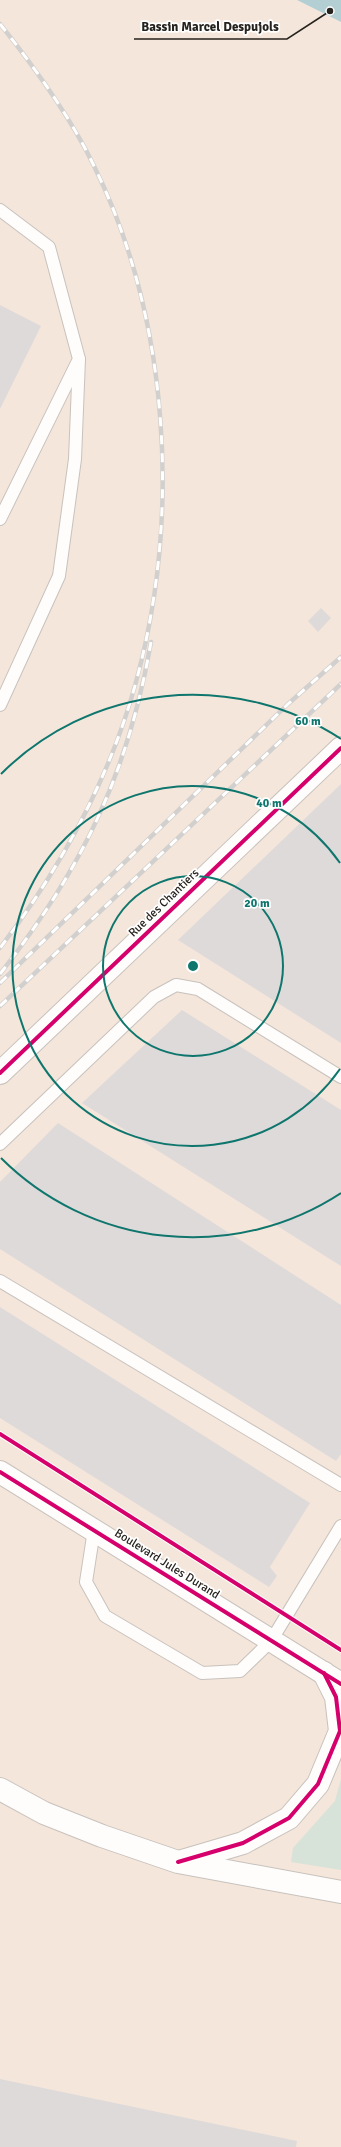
<svg xmlns="http://www.w3.org/2000/svg" width="341" height="2147" viewBox="0 0 341 2147" font-family="Signika,sans-serif">
<rect width="100%" height="100%" fill="#f8f1eb"/>
<!-- built -->
<path fill="#f4e6da" d="M 0,0 L 297,0 L 341,22 L 341,2147 L 0,2147 Z"/>
<!-- green -->
<path fill="#d7e3d8" d="M 341,1779 L 341,1870 L 291,1862 L 293,1848 L 335,1801 Z"/>
<!-- water -->
<path fill="#b4cfd3" d="M 297,0 L 341,0 L 341,22 Z"/>
<!-- building -->
<g fill="#dfdada">
<path d="M 0,305 L 41,326 L 0,409 Z"/>
<path d="M 321,608 L 331,618 L 318,632 L 308,621 Z"/>
<path d="M 341,784 L 341,1043 L 178,940 Z"/>
<path d="M 182,1010 L 341,1110 L 341,1266 L 82,1103 Z"/>
<path d="M 58,1123 L 341,1305 L 341,1454 L 336,1461 L 0,1249 L 0,1182 Z"/>
<path d="M 0,1307 L 310,1503 L 270,1567 L 277,1576 L 269,1587 L 0,1418 Z"/>
<path d="M 0,2079 L 297,2141 L 296,2147 L 0,2147 Z"/>
</g>
<g fill="none" stroke-linecap="round" stroke-linejoin="round">
<!-- lane casing -->
<g stroke="#c8c2bd" stroke-width="14">
<g id="lane">
<path d="M 0,210 L 49,247 L 79,359 L 0,519"/>
<path d="M 0,705 L 59,576 L 75,459 L 79,359"/>
<path d="M 0,1144 L 154,997 L 176,985 L 198,989 L 341,1077"/>
<path d="M 0,1281 L 341,1485"/>
<path d="M 94,1530 L 86,1582 L 105,1616 L 202,1673 L 240,1671 L 271,1641 L 341,1526"/>
</g>
</g>
<!-- secondary casing -->
<g stroke="#c8c2bd" stroke-width="24">
<g id="secondary">
<path d="M 0,1073 L 341,748"/>
<path d="M 0,1472 L 341,1684"/>
<path d="M 0,1789 L 44,1813 L 102,1836 L 178,1862 L 341,1892"/>
<path d="M 182,1861 L 243,1843 L 289,1818 L 318,1784 L 340,1731 L 336,1697 L 324,1673"/>
</g>
</g>
<!-- lane -->
<use href="#lane" stroke="#fefdfc" stroke-width="12"/>
<!-- secondary -->
<use href="#secondary" stroke="#fefdfc" stroke-width="22"/>
<!-- rail casing -->
<g stroke="#d2d0ce" stroke-width="4.5">
<g id="rail">
<path d="M 0,24 C 35,68 70,116 94,166 C 170,320 181,517 136,682 C 110,778 60,869 0,948"/>
<path d="M 0,974 C 82,869 128,774 151,642"/>
<path d="M 0,983 L 288,704 L 341,657"/>
<path d="M 0,1006 L 341,684"/>
</g>
</g>
<!-- rail -->
<use href="#rail" stroke="#fff" stroke-width="3" stroke-dasharray="9" stroke-linecap="butt"/>
<!-- cycleway casing -->
<g stroke="#fff" stroke-width="6">
<g id="cycleway">
<path d="M 0,1073 L 341,748"/>
<path d="M 0,1434 L 341,1650"/>
<path d="M 0,1472 L 341,1684"/>
<path d="M 178,1862 L 243,1843 L 289,1818 L 318,1784 L 340,1731 L 336,1697 L 324,1673"/>
</g>
</g>
<!-- cycleway -->
<use href="#cycleway" stroke="#d6006c" stroke-width="4"/>
</g>
<!-- distance rings -->
<g fill="none" stroke="#0f766e" stroke-width="2">
<circle cx="193" cy="966" r="90"/>
<path d="M340 1069A180 180 0 1 1 340 863"/>
<path d="M341 1193A271 271 0 0 1 1 1158M1 774A271 271 0 0 1 341 739"/>
</g>
<g text-anchor="middle" dominant-baseline="central" stroke-width="3.5" stroke-linejoin="round" paint-order="stroke">
<!-- street labels -->
<g font-size="12" fill="#26221d" stroke="#fff">
<text transform="translate(164 903) rotate(-44)">Rue des Chantiers</text>
<text transform="translate(167 1564) rotate(32)">Boulevard Jules Durand</text>
</g>
</g>
<circle cx="193" cy="966" r="6" fill="#0f766e" stroke="#fff" stroke-width="2"/>
<g font-size="12" text-anchor="middle" font-weight="bold" fill="#0f766e" stroke="#fff" stroke-width="3.5" stroke-linejoin="round" paint-order="stroke">
<text x="308" y="725">60 m</text>
<text x="269" y="807">40 m</text>
<text x="257" y="907">20 m</text>
</g>
<!-- callouts -->
<path fill="none" stroke="#26221d" stroke-width="1.5" d="M330 11L287 39H134"/>
<circle fill="#26221d" stroke="#fff" stroke-width="1.5" cx="330" cy="11" r="4"/>
<g font-size="13" text-anchor="middle" font-weight="bold" fill="#26221d" stroke="#fff" stroke-width="3.5" stroke-linejoin="round" paint-order="stroke">
<text x="210" y="31">Bassin Marcel Despujols</text>
</g>
</svg>
